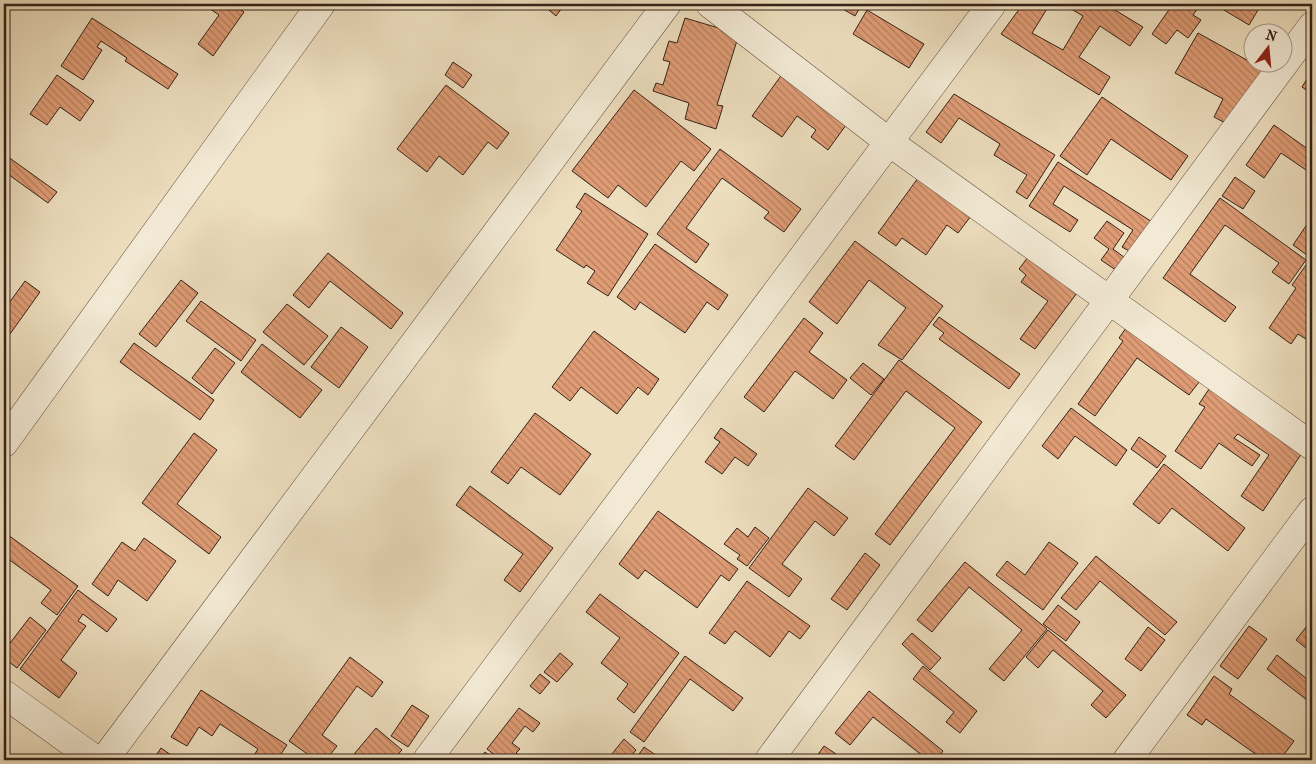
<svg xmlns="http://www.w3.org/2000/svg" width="1316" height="764" viewBox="0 0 1316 764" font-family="'IM FELL French Canon',serif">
<defs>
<pattern id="building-back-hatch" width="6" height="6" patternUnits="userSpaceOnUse" patternTransform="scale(1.25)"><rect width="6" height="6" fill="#df9c75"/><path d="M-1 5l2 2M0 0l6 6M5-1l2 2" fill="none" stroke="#b67f5f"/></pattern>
</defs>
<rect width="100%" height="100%" fill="#eddebe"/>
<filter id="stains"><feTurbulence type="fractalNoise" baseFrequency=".004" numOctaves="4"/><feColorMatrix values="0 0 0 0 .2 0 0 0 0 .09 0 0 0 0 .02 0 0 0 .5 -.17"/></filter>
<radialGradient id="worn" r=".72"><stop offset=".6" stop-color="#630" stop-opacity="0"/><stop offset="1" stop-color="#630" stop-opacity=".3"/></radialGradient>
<!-- building -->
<g fill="url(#building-back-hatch)" stroke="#342218">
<path d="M 203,4 L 232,4 L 244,12 L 213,56 L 198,44 L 219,15 Z"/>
<path d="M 545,4 L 565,4 L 556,16 L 543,5 Z"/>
<path d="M 834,4 L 862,4 L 855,16 Z"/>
<path d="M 1023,4 L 1050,4 L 1032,33 L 1063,50 L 1083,16 L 1063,4 L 1105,4 L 1143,27 L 1130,46 L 1100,26 L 1079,57 L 1110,77 L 1099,95 L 1001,34 Z"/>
<path d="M 1173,4 L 1198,4 L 1200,5 L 1193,15 L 1201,20 L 1188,38 L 1177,30 L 1166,44 L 1152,34 Z"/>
<path d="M 1214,4 L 1247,4 L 1258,10 L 1249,25 Z"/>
<path d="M 867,10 L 924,44 L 909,68 L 853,34 Z"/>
<path d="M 92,18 L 178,74 L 168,89 L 125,61 L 127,58 L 101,41 L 97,47 L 102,50 L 83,80 L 61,66 Z"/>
<path d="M 685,18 L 739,34 L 717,105 L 723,106 L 716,129 L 685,119 L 689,103 L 653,91 L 656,83 L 663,85 L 670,62 L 663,60 L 669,41 L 677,43 Z"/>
<path d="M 1198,33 L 1263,69 L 1231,126 L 1214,117 L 1223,99 L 1175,73 Z"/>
<path d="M 453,62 L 472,75 L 463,88 L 445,75 Z"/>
<path d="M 1312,71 L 1312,94 L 1302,87 Z"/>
<path d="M 783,73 L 849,121 L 828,150 L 811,137 L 816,130 L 797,116 L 782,137 L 752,116 Z"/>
<path d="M 57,75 L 94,101 L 80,121 L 60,107 L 47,125 L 30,114 Z"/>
<path d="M 446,85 L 509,133 L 497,149 L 488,142 L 463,175 L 439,156 L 427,172 L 397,149 Z"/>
<path d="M 634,90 L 711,149 L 694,171 L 681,161 L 646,207 L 618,185 L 608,198 L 572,171 Z"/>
<path d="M 954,94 L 1055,155 L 1027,199 L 1016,192 L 1027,175 L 994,155 L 1000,144 L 959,118 L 941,143 L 926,132 Z"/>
<path d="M 1102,97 L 1188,156 L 1171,180 L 1111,139 L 1087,175 L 1060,156 Z"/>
<path d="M 1274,125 L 1312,152 L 1312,174 L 1281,153 L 1264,178 L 1246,165 Z"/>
<path d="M 720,149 L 801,209 L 784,232 L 764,218 L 769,212 L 722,178 L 686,228 L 709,244 L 696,263 L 657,234 Z"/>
<path d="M 4,154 L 57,192 L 48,203 L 5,172 L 4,174 Z"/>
<path d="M 1058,162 L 1157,225 L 1138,256 L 1122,247 L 1133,230 L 1064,186 L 1053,204 L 1078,220 L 1070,232 L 1029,206 Z"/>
<path d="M 1235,177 L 1255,191 L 1243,209 L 1222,196 Z"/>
<path d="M 918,178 L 971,216 L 958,233 L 947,225 L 926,255 L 902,238 L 896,246 L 878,233 Z"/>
<path d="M 585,193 L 648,234 L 608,296 L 587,283 L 595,271 L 586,265 L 584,268 L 556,250 L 582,211 L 576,207 Z"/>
<path d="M 1220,198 L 1306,260 L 1289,284 L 1272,272 L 1279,263 L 1225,225 L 1190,274 L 1236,307 L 1225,322 L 1163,278 Z"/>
<path d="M 1312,217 L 1312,255 L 1311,258 L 1293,245 Z"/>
<path d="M 1107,221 L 1124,233 L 1113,249 L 1132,263 L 1123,275 L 1101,260 L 1109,249 L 1094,238 Z"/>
<path d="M 855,241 L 943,306 L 902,360 L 878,345 L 906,308 L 869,280 L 837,324 L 809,302 Z"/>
<path d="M 655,244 L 728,295 L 718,310 L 707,302 L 685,333 L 640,302 L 635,310 L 617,297 Z"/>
<path d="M 328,253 L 403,313 L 391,329 L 330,281 L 309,308 L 293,295 Z"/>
<path d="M 1031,253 L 1080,289 L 1035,349 L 1020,339 L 1048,301 L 1021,282 L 1026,275 L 1019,269 Z"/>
<path d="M 1306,265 L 1312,270 L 1312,343 L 1298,334 L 1291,344 L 1269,328 L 1296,288 L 1292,285 Z"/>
<path d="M 181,280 L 198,293 L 156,347 L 139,334 Z"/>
<path d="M 25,281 L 40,292 L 10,334 L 4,329 L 4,310 Z"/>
<path d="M 201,301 L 256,340 L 241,361 L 186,321 Z"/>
<path d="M 287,304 L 328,336 L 304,365 L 263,332 Z"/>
<path d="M 939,317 L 1020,374 L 1009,389 L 939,339 L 944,333 L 933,325 Z"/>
<path d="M 804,318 L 823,333 L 809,352 L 847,380 L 833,399 L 795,371 L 764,412 L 744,397 Z"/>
<path d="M 1128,325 L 1203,377 L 1189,395 L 1137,358 L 1095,416 L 1078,404 L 1123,341 L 1119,338 Z"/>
<path d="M 341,327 L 368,347 L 339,388 L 311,367 Z"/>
<path d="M 594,331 L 659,379 L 648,395 L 638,387 L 617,414 L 581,387 L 570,401 L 552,387 Z"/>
<path d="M 134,343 L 214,400 L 200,420 L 120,362 Z"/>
<path d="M 262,344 L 322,390 L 300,418 L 241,372 Z"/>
<path d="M 215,348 L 235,363 L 212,394 L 192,378 Z"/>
<path d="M 899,360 L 982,422 L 890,545 L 875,534 L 955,428 L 906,391 L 854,460 L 835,446 Z"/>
<path d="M 863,363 L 884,379 L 871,395 L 850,378 Z"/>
<path d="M 1211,386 L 1304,450 L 1263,511 L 1241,496 L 1269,455 L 1238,434 L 1234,438 L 1260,455 L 1252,466 L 1219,443 L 1201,469 L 1175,451 L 1205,407 L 1199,404 Z"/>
<path d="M 1071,408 L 1127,450 L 1116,466 L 1075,436 L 1058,459 L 1042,446 Z"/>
<path d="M 535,413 L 591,454 L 560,495 L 521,467 L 508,484 L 491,472 Z"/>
<path d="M 721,428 L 757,454 L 748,466 L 735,457 L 722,474 L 705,462 L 720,442 L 714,438 Z"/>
<path d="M 194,433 L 217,450 L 177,504 L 221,537 L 209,554 L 142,503 Z"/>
<path d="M 1139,437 L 1166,456 L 1157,468 L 1131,449 Z"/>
<path d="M 1164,464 L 1245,528 L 1228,551 L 1172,508 L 1159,524 L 1133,504 Z"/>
<path d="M 470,486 L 553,548 L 520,592 L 504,580 L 523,554 L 456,505 Z"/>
<path d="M 808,488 L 848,518 L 834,536 L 815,521 L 782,564 L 802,579 L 789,597 L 749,568 Z"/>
<path d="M 658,511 L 738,569 L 729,581 L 721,575 L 697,608 L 645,570 L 638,579 L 619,564 Z"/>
<path d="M 755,527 L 769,538 L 747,566 L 737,559 L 740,555 L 724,544 L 737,528 L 748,537 Z"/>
<path d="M 4,532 L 78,586 L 57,615 L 41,603 L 51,590 L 4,556 Z"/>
<path d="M 144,538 L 176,561 L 147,601 L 118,580 L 108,596 L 92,584 L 122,542 L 135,551 Z"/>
<path d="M 1049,542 L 1078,563 L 1043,610 L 996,575 L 1007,561 L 1025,575 Z"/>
<path d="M 865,553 L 880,565 L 847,610 L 831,599 Z"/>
<path d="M 1096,556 L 1177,622 L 1165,635 L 1100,581 L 1076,610 L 1061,598 Z"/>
<path d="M 965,562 L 1047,629 L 1004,681 L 989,669 L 1022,630 L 969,587 L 932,632 L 917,620 Z"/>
<path d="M 747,581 L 810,626 L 800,639 L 789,631 L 770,657 L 735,631 L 725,644 L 709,633 Z"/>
<path d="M 78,590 L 117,619 L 107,632 L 83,614 L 78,621 L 86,626 L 61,660 L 77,673 L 59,698 L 20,669 Z"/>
<path d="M 600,594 L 679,653 L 634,713 L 617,699 L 628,684 L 601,663 L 620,638 L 586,612 Z"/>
<path d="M 1058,605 L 1080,622 L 1066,641 L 1043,624 Z"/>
<path d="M 1312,612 L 1312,653 L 1296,640 L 1310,622 L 1307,619 Z"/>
<path d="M 30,617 L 46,630 L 17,668 L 4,658 L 4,651 Z"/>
<path d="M 1249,626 L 1267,639 L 1238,679 L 1220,666 Z"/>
<path d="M 1148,627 L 1165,640 L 1141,671 L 1125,659 Z"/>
<path d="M 1048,630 L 1126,695 L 1106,718 L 1091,705 L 1103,691 L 1053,650 L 1038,668 L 1026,657 Z"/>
<path d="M 912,633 L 941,658 L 930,670 L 902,644 Z"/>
<path d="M 560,653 L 573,664 L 557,682 L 544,672 Z"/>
<path d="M 1277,655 L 1312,683 L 1312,704 L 1267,669 Z"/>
<path d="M 685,656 L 743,698 L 733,711 L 690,679 L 644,742 L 630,732 Z"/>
<path d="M 350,657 L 383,682 L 372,697 L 357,686 L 322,735 L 337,746 L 326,760 L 316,760 L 289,741 Z"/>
<path d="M 923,666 L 977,711 L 960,733 L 946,722 L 954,712 L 913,679 Z"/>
<path d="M 540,674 L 550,682 L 540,694 L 530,686 Z"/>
<path d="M 1214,676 L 1232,689 L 1229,694 L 1294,741 L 1280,760 L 1264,760 L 1206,719 L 1202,725 L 1187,715 Z"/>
<path d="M 201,690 L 287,745 L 277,760 L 251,760 L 258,749 L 220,724 L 212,736 L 199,727 L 187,746 L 171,737 Z"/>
<path d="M 869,691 L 943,751 L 936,760 L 920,760 L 923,756 L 873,717 L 850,745 L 835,733 Z"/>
<path d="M 412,705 L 429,716 L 408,747 L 391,736 Z"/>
<path d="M 519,708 L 540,723 L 533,732 L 525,726 L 512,743 L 520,749 L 516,753 L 526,760 L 501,760 L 487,749 Z"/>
<path d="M 376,728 L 402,750 L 393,760 L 349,760 Z"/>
<path d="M 624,739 L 636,750 L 628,760 L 607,760 Z"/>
<path d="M 824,746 L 845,760 L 814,760 Z"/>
<path d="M 644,747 L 663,760 L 635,760 Z"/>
<path d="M 161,748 L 178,760 L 153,760 Z"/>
<path d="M 485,752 L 495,760 L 479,760 Z"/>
</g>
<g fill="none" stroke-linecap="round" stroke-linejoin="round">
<!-- minor casing -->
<g stroke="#625142" stroke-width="29">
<g id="minor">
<path d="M 710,4 L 889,142 L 1312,446"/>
<path d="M 4,443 L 321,4"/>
<path d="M 4,694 L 96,760"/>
<path d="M 104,760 L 667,4"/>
<path d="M 427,760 L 992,4"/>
<path d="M 769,760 L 1312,26"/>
<path d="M 1127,760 L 1312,511"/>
</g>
</g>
<!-- minor -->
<use href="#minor" stroke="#f3ead5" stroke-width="28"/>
</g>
<!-- margin -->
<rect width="1316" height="764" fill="none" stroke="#eddebe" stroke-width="20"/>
<rect x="5" y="5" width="1306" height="754" fill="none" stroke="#342218" stroke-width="2.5"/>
<rect x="10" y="10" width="1296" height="744" fill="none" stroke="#342218"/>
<!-- north arrow -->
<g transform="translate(1268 48) rotate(16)"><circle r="24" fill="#f3ead5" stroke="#a79a89"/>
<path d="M0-4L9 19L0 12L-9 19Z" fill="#8f2418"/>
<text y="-8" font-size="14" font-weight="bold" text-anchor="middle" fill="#342218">N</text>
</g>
<rect width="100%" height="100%" filter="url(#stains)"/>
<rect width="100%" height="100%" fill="url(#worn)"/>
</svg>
